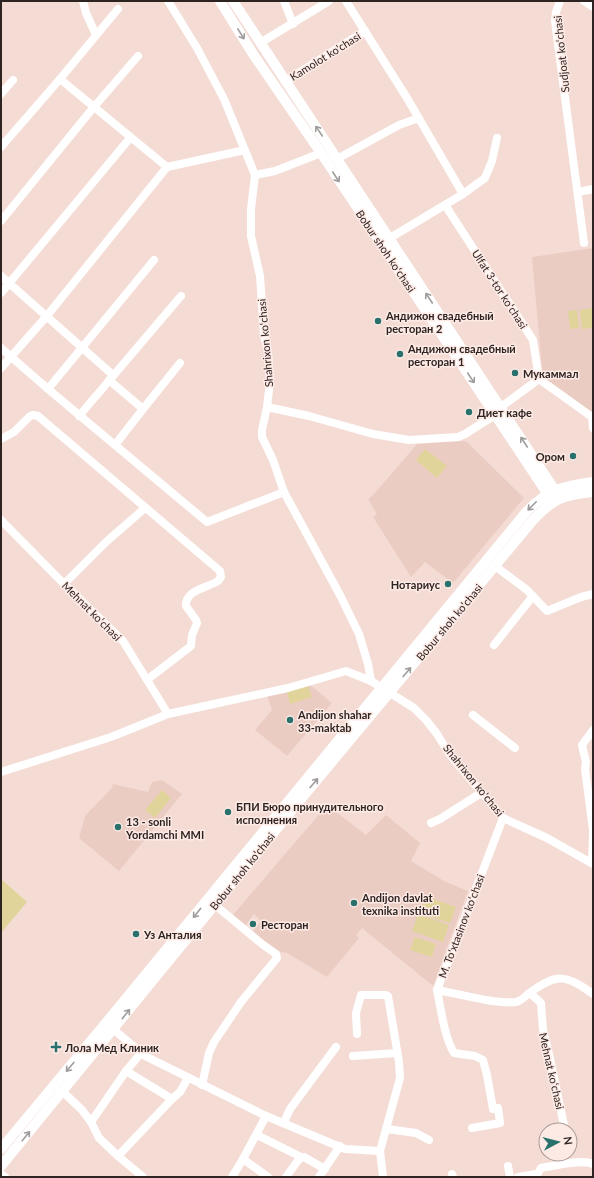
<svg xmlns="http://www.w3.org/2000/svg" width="594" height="1178" viewBox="0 0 594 1178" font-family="Lato,sans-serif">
<rect width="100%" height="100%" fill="#f4dcd5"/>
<!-- built -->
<g fill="#ebccc3">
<path d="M 593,248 L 593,424 L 592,415 L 543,381 L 532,257 Z"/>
<path d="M 466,441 L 524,498 L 453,583 L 425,562 L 411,577 L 373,517 L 377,514 L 368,499 L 374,494 L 417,444 Z"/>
<path d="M 309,684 L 332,703 L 287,756 L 255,730 L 272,710 L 267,696 Z"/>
<path d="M 162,780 L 182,794 L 119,871 L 79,838 L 85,816 L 112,788 L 113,784 L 148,792 L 152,782 Z"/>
<path d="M 327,805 L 366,835 L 386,815 L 420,843 L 411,861 L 444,881 L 468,891 L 433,986 L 362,928 L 356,935 L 359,938 L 327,977 L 287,953 L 277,951 L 252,932 L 261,921 L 254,914 L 245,926 L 232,916 Z"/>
</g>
<!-- green -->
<g fill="#e1d49b">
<path d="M 593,308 L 593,328 L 582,329 L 580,310 Z"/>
<path d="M 577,310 L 579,328 L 570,329 L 568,311 Z"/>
<path d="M 425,449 L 447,466 L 437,478 L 416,460 Z"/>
<path d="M 308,686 L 312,697 L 290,704 L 287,692 Z"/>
<path d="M 162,790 L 171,798 L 155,818 L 145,810 Z"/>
<path d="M 1,879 L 27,902 L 1,933 Z"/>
<path d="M 425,896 L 456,907 L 450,923 L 419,913 Z"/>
<path d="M 418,914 L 449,925 L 443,942 L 412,931 Z"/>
<path d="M 415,937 L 436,944 L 432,957 L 410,950 Z"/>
</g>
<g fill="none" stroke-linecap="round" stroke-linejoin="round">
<!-- minor -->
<g stroke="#fff" stroke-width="8">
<path d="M 83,1 L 86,13 L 96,35"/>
<path d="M 168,1 L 197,48 L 224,99 L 255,175 L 251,209 L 251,236 L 260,276 L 264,335 L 268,352 L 270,382 L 267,407 L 262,430 L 262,437 L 273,460 L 284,492 L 340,595 L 359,634 L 368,664 L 371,681"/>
<path d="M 284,1 L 293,24"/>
<path d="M 346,1 L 407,98 L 463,194 L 385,241"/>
<path d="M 560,1 L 556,12 L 555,21 L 584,243"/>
<path d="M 584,1 L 593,7"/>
<path d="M 260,43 L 329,1"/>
<path d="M 60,79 L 118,9"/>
<path d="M 286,81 L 365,31"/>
<path d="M 1,94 L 13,80"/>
<path d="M 1,147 L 60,79 L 167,167 L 46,317 L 1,368"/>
<path d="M 337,159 L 399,125 L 419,118"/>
<path d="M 167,167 L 245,150"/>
<path d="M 255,175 L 275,171 L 321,153"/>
<path d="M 578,192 L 593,189"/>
<path d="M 463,194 L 485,178 L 492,161 L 497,138"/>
<path d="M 445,205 L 533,340 L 539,379"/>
<path d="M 1,221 L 93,108 L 138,56"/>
<path d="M 1,276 L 113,375"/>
<path d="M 1,293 L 130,138"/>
<path d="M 1,348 L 48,389 L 207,522 L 284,492"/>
<path d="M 539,379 L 592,417 L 593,428"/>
<path d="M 109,380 L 143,409 L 115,445"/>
<path d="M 48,389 L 154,260"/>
<path d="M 267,407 L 309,416 L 373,434 L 409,440 L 458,437 L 465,434 L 495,415"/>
<path d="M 501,407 L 539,379"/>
<path d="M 143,409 L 180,363"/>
<path d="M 79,416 L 181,296"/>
<path d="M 1,439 L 14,432 L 30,416 L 33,415 L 38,416 L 220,571 L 221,577 L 218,581 C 207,588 185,590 186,606 L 196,620 L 197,623 L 192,635 L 191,646 L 148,679"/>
<path d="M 1,520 L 64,584 L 123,641 L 168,714 L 288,688 L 346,671 L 371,681 L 414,708 L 426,720 L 437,734 L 450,755 L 503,818 L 547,838 L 593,864"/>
<path d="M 495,566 L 527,590 L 547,611 L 581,597 L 593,594"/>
<path d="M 64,584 L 106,542 L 145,508"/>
<path d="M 494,645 L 533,596"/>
<path d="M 473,715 L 515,748"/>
<path d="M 593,730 L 582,745 L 586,762 L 585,769 L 593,830"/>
<path d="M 1,772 L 111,737 L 168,714"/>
<path d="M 431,823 L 440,819 L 481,793"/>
<path d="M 592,863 L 593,833"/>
<path d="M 437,990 C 441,1009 444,1036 454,1053 L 475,1056 L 483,1060 L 487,1075 L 493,1109 L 498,1108 L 500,1123 L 472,1128"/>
<path d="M 437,990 L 503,818"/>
<path d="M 437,990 C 459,994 494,1004 516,1002 C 520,1001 525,997 528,994 C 557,973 565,974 593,994"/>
<path d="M 530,993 L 541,1003 L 543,1030 L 549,1054 L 565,1130"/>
<path d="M 113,1029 L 145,1056 L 266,1116 L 345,1149 L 380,1151 L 383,1177"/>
<path d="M 357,1034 L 356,1013 L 361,995 L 386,995 L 388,996 L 399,1062 L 400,1078 L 380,1151"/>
<path d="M 141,1053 L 126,1071 L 172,1099 L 118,1156 L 143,1177"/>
<path d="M 353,1056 L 397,1053"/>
<path d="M 202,1085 L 209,1053 L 214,1042 L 241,1002 L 277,958 L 276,954 L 262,944 L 215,905"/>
<path d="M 62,1091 L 82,1110 L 91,1122 L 99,1138 L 118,1156"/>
<path d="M 172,1099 L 180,1092 L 188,1078"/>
<path d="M 266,1116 L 243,1159 L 268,1177"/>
<path d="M 91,1122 L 126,1071"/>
<path d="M 284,1122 L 290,1109 L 336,1047"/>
<path d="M 387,1129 L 416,1133 L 429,1140"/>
<path d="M 257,1135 L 301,1157"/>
<path d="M 508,1166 L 510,1177"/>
<path d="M 1,1174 L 5,1177"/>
<path d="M 452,1174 L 453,1177"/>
<path d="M 232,1177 L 243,1159"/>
<path d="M 286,1177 L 299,1159 L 304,1157 L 325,1169"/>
<path d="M 319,1177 L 340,1146"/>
<path d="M 518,1177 L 536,1174 L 538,1173 L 541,1168 L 546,1167 C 559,1165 582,1159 593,1164"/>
</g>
<!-- major -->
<g stroke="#fff" stroke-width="10">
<path d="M 220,1 L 253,54 L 321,153 L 551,499"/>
<path d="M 233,1 L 558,495"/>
<path d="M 1,1149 L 105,1024 L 527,511 C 549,489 564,486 593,482"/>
<path d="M 1,1166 L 301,799 L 533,520 C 554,498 563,495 593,492"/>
</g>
</g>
<!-- one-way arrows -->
<defs><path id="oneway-shaft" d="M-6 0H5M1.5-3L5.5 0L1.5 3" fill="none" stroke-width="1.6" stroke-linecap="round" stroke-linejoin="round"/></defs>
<g stroke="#a09c9c">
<use href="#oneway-shaft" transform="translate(241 34) rotate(58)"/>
<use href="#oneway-shaft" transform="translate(319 131) rotate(-124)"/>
<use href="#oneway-shaft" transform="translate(336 177) rotate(57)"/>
<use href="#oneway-shaft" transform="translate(429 298) rotate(-124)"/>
<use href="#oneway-shaft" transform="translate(471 378) rotate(56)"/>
<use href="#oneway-shaft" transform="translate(524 442) rotate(-123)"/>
<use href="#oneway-shaft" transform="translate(532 506) rotate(135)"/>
<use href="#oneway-shaft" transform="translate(407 672) rotate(-50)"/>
<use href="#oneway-shaft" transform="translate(314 783) rotate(-50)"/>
<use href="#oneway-shaft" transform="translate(197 913) rotate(129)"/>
<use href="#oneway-shaft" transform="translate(126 1014) rotate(-51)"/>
<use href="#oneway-shaft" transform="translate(70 1067) rotate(130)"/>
<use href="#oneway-shaft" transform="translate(26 1136) rotate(-51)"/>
</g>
<!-- markers -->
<g fill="#28716c" stroke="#feeae5" stroke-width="1.5">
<circle cx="378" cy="321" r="4"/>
<circle cx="400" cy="354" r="4"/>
<circle cx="515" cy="373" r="4"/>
<circle cx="469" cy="412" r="4"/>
<circle cx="573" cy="456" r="4"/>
<circle cx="448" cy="584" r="4"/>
<circle cx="290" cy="720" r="4"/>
<circle cx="228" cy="812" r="4"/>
<circle cx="118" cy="827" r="4"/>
<circle cx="354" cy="903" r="4"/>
<circle cx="253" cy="924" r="4"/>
<circle cx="136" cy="934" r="4"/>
<path d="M54 1041h4v4h4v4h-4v4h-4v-4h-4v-4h4z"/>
</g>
<g text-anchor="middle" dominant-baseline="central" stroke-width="3" stroke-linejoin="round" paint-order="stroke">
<!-- street labels -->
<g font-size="11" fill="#2d2422" stroke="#feeae5">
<text transform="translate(561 54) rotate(-96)">Sudjoat koʻchasi</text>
<text transform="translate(325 56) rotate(-32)">Kamolot ko'chasi</text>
<text transform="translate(386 251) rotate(56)">Bobur shoh koʻchasi</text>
<text transform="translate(500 289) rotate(57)">Ulfat 3-tor koʻchasi</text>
<text transform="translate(265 343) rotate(-95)">Shahrixon koʻchasi</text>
<text transform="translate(92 611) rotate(45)">Mehnat koʻchasi</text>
<text transform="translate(449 622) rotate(-50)">Bobur shoh ko'chasi</text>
<text transform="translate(474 780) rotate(51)">Shahrixon koʻchasi</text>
<text transform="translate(242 871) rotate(-51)">Bobur shoh ko'chasi</text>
<text transform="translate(461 926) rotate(-69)">M. Toʻxtasinov koʻchasi</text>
<text transform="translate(552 1071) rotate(77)">Mehnat koʻchasi</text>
</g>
<!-- poi labels -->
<g font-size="11" font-weight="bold" fill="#2d2422" stroke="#feeae5" text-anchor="start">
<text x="386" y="315">Андижон свадебный<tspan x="386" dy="13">ресторан 2</tspan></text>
<text x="408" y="348">Андижон свадебный<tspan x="408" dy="13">ресторан 1</tspan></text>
<text x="523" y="373">Мукаммал</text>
<text x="477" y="412">Диет кафе</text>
<text x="565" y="456" text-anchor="end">Ором</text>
<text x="440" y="584" text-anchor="end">Нотариус</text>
<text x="298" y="714">Andijon shahar<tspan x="298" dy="13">33-maktab</tspan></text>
<text x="236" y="806">БПИ Бюро принудительного<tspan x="236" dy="13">исполнения</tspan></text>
<text x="126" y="821">13 - sonli<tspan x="126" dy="13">Yordamchi MMI</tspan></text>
<text x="362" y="897">Andijon davlat<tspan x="362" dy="13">texnika instituti</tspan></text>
<text x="261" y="924">Ресторан</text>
<text x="144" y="934">Уз Анталия</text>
<text x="65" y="1047">Лола Мед Клиник</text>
</g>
</g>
<!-- border -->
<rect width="594" height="1178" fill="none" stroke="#2d2422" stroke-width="4"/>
<!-- north arrow -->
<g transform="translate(558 1142) rotate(83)"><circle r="19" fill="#feeae5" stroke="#aa9b97"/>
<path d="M0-3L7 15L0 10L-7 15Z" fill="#28716c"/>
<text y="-6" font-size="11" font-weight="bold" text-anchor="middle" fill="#2d2422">N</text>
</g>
</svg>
